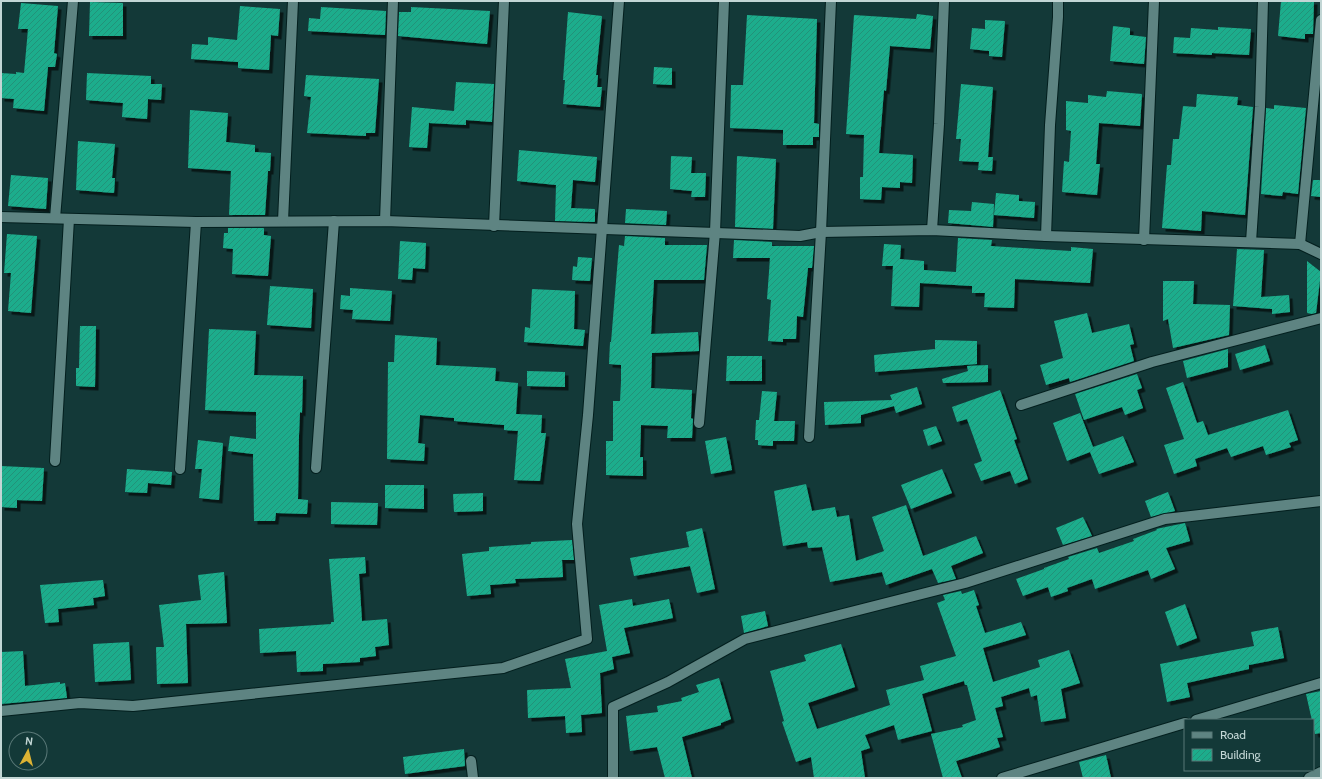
<svg xmlns="http://www.w3.org/2000/svg" width="1322" height="779" viewBox="0 0 1322 779" font-family="Cabin,sans-serif">
<defs>
<pattern id="building-hatch" width="6" height="6" patternUnits="userSpaceOnUse"><rect width="6" height="6" fill="#1cad8c"/><path d="M-1 1l2-2M0 6l6-6M5 7l2-2" fill="none" stroke="#249279"/></pattern>
<filter id="shadow"><feDropShadow dx="3.5" dy="3.5" stdDeviation="0" flood-color="#0009"/></filter>
</defs>
<rect width="100%" height="100%" fill="#133938"/>
<!-- building -->
<g fill="url(#building-hatch)" filter="url(#shadow)">
<path d="M 1281,1 L 1314,1 L 1313,34 L 1305,34 L 1305,39 L 1278,36 Z"/>
<path d="M 90,2 L 123,3 L 123,36 L 89,36 Z"/>
<path d="M 21,3 L 58,6 L 54,53 L 57,54 L 55,67 L 48,67 L 44,111 L 13,108 L 14,99 L 1,98 L 1,73 L 16,74 L 16,72 L 24,73 L 28,29 L 18,29 Z"/>
<path d="M 240,6 L 280,9 L 278,36 L 271,35 L 269,70 L 238,68 L 238,62 L 191,59 L 192,44 L 208,45 L 208,37 L 237,40 Z"/>
<path d="M 321,7 L 386,11 L 385,35 L 308,31 L 309,18 L 320,19 Z"/>
<path d="M 411,7 L 490,11 L 487,44 L 398,36 L 399,12 L 411,12 Z"/>
<path d="M 568,12 L 602,16 L 596,75 L 598,75 L 597,87 L 602,87 L 600,107 L 563,104 L 565,80 L 563,80 Z"/>
<path d="M 917,14 L 933,16 L 930,49 L 890,46 L 886,91 L 884,90 L 879,153 L 913,155 L 912,183 L 900,182 L 900,188 L 882,187 L 881,200 L 860,199 L 860,177 L 863,177 L 864,135 L 846,134 L 854,15 L 916,19 Z"/>
<path d="M 747,15 L 817,19 L 814,123 L 819,124 L 819,137 L 813,137 L 813,145 L 783,145 L 783,130 L 730,128 L 731,85 L 743,85 Z"/>
<path d="M 985,20 L 1005,21 L 1002,57 L 989,56 L 989,51 L 970,49 L 972,28 L 985,29 Z"/>
<path d="M 1113,26 L 1130,28 L 1130,35 L 1146,37 L 1144,64 L 1110,61 Z"/>
<path d="M 1218,27 L 1251,29 L 1249,55 L 1212,53 L 1212,55 L 1173,53 L 1174,37 L 1190,38 L 1191,28 L 1218,30 Z"/>
<path d="M 654,67 L 672,68 L 672,85 L 653,84 Z"/>
<path d="M 87,73 L 151,76 L 151,84 L 162,84 L 161,100 L 148,99 L 147,119 L 122,117 L 123,103 L 86,100 Z"/>
<path d="M 306,75 L 379,79 L 375,133 L 366,133 L 366,136 L 307,133 L 311,97 L 304,96 Z"/>
<path d="M 456,82 L 494,84 L 492,122 L 466,120 L 466,125 L 429,123 L 427,148 L 409,147 L 412,107 L 454,111 Z"/>
<path d="M 961,84 L 993,87 L 988,157 L 993,157 L 992,171 L 978,170 L 979,162 L 959,161 L 961,139 L 956,139 Z"/>
<path d="M 1107,91 L 1142,94 L 1140,126 L 1099,123 L 1096,164 L 1100,164 L 1097,195 L 1062,192 L 1064,161 L 1069,162 L 1071,131 L 1066,130 L 1066,101 L 1088,103 L 1088,95 L 1106,97 Z"/>
<path d="M 1197,94 L 1238,97 L 1237,105 L 1253,107 L 1245,215 L 1202,211 L 1201,231 L 1162,228 L 1167,165 L 1171,165 L 1173,139 L 1179,139 L 1183,106 L 1196,107 Z"/>
<path d="M 1274,105 L 1306,108 L 1298,194 L 1283,192 L 1282,196 L 1261,194 L 1266,108 L 1274,109 Z"/>
<path d="M 190,110 L 228,113 L 226,142 L 255,145 L 255,152 L 271,153 L 270,171 L 268,171 L 265,215 L 229,215 L 231,171 L 188,168 Z"/>
<path d="M 78,141 L 115,144 L 112,178 L 115,178 L 114,193 L 76,190 Z"/>
<path d="M 519,150 L 597,157 L 595,182 L 573,180 L 571,208 L 595,209 L 595,222 L 555,221 L 556,185 L 517,181 Z"/>
<path d="M 671,156 L 692,157 L 691,173 L 706,173 L 705,197 L 691,197 L 692,191 L 670,189 Z"/>
<path d="M 737,156 L 776,159 L 773,229 L 735,227 Z"/>
<path d="M 11,175 L 48,178 L 46,209 L 8,206 Z"/>
<path d="M 1313,180 L 1321,180 L 1321,197 L 1311,196 Z"/>
<path d="M 996,193 L 1019,195 L 1019,201 L 1035,202 L 1034,218 L 994,215 Z"/>
<path d="M 972,202 L 994,204 L 993,227 L 948,223 L 949,210 L 971,211 Z"/>
<path d="M 626,209 L 667,211 L 666,225 L 625,223 Z"/>
<path d="M 228,228 L 264,228 L 264,235 L 271,236 L 268,276 L 232,274 L 233,249 L 223,248 L 224,233 L 228,233 Z"/>
<path d="M 7,234 L 37,236 L 31,313 L 8,311 L 11,273 L 4,273 Z"/>
<path d="M 625,236 L 665,238 L 665,245 L 707,245 L 704,280 L 654,280 L 651,334 L 698,332 L 699,349 L 699,351 L 652,353 L 651,388 L 692,390 L 691,418 L 693,419 L 692,438 L 667,438 L 668,426 L 641,425 L 640,457 L 643,457 L 643,476 L 606,475 L 606,441 L 613,441 L 613,401 L 620,401 L 621,381 L 621,365 L 609,364 L 610,342 L 611,342 L 619,245 L 624,246 Z"/>
<path d="M 958,238 L 992,240 L 991,246 L 1071,251 L 1071,247 L 1093,249 L 1090,283 L 1015,279 L 1014,308 L 984,307 L 985,293 L 972,293 L 972,286 L 920,283 L 919,307 L 891,306 L 893,266 L 882,266 L 884,244 L 901,245 L 900,259 L 924,261 L 924,270 L 956,272 Z"/>
<path d="M 734,240 L 772,242 L 772,246 L 814,246 L 812,268 L 808,268 L 803,317 L 797,316 L 796,339 L 783,339 L 783,342 L 768,341 L 771,300 L 767,299 L 770,258 L 733,258 Z"/>
<path d="M 400,241 L 426,243 L 425,269 L 413,268 L 412,280 L 398,279 Z"/>
<path d="M 1237,249 L 1264,250 L 1261,297 L 1289,295 L 1290,312 L 1272,314 L 1272,309 L 1233,306 Z"/>
<path d="M 578,257 L 592,258 L 590,281 L 572,280 L 573,266 L 577,267 Z"/>
<path d="M 1307,261 L 1321,272 L 1316,313 L 1312,314 L 1307,313 Z"/>
<path d="M 1163,281 L 1194,281 L 1193,304 L 1230,305 L 1229,335 L 1173,348 L 1168,319 L 1163,321 Z"/>
<path d="M 270,286 L 313,289 L 311,328 L 267,325 Z"/>
<path d="M 350,288 L 392,291 L 390,321 L 352,319 L 353,310 L 340,309 L 341,295 L 350,296 Z"/>
<path d="M 532,289 L 575,291 L 574,329 L 585,330 L 583,346 L 524,342 L 525,327 L 530,328 Z"/>
<path d="M 1087,313 L 1092,333 L 1129,324 L 1134,344 L 1130,345 L 1134,361 L 1070,382 L 1069,378 L 1046,385 L 1040,365 L 1063,358 L 1054,321 Z"/>
<path d="M 80,326 L 96,326 L 95,387 L 76,386 L 76,368 L 79,368 Z"/>
<path d="M 209,329 L 256,331 L 254,375 L 303,376 L 302,413 L 300,412 L 299,435 L 298,499 L 308,500 L 307,514 L 276,513 L 275,521 L 254,521 L 253,454 L 228,451 L 230,436 L 256,439 L 256,412 L 205,410 Z"/>
<path d="M 395,335 L 437,338 L 436,365 L 496,368 L 495,381 L 518,383 L 516,414 L 542,415 L 541,433 L 546,433 L 540,481 L 514,480 L 518,431 L 504,430 L 504,425 L 454,421 L 454,418 L 420,415 L 418,443 L 425,444 L 424,461 L 387,459 L 388,362 L 394,362 Z"/>
<path d="M 935,340 L 977,341 L 977,364 L 875,372 L 874,355 L 935,349 Z"/>
<path d="M 1265,345 L 1270,361 L 1240,370 L 1235,354 Z"/>
<path d="M 1228,349 L 1228,367 L 1187,378 L 1183,361 Z"/>
<path d="M 727,356 L 762,356 L 762,381 L 726,381 Z"/>
<path d="M 988,365 L 988,382 L 943,383 L 942,379 L 968,371 L 967,366 Z"/>
<path d="M 527,371 L 565,372 L 565,387 L 527,386 Z"/>
<path d="M 1137,374 L 1142,388 L 1137,390 L 1143,408 L 1125,415 L 1122,407 L 1084,420 L 1075,394 Z"/>
<path d="M 1183,382 L 1197,423 L 1203,421 L 1208,435 L 1288,410 L 1298,440 L 1289,443 L 1291,447 L 1266,455 L 1263,446 L 1231,457 L 1227,448 L 1195,459 L 1197,466 L 1174,474 L 1164,445 L 1184,439 L 1166,388 Z"/>
<path d="M 917,387 L 922,404 L 896,413 L 894,406 L 861,415 L 861,423 L 825,425 L 824,402 L 892,400 L 890,395 Z"/>
<path d="M 1000,390 L 1017,439 L 1014,440 L 1028,479 L 1015,484 L 1010,471 L 981,481 L 974,464 L 982,461 L 967,419 L 957,422 L 952,407 Z"/>
<path d="M 762,391 L 777,392 L 774,421 L 795,421 L 794,441 L 773,441 L 773,446 L 758,445 L 758,440 L 755,440 L 756,420 L 759,420 Z"/>
<path d="M 1080,413 L 1093,447 L 1123,436 L 1134,462 L 1099,474 L 1090,452 L 1067,461 L 1053,423 Z"/>
<path d="M 936,426 L 942,441 L 928,446 L 923,430 Z"/>
<path d="M 726,437 L 732,470 L 711,474 L 705,441 Z"/>
<path d="M 198,440 L 223,443 L 219,500 L 199,498 L 202,469 L 195,469 Z"/>
<path d="M 1,466 L 44,468 L 42,501 L 17,500 L 17,508 L 1,507 Z"/>
<path d="M 127,469 L 172,472 L 171,485 L 148,483 L 147,493 L 125,492 Z"/>
<path d="M 942,469 L 952,493 L 911,509 L 901,485 Z"/>
<path d="M 806,484 L 812,511 L 835,507 L 837,517 L 849,515 L 856,561 L 884,551 L 872,517 L 906,505 L 923,556 L 976,536 L 983,553 L 951,566 L 956,579 L 938,583 L 932,569 L 886,585 L 882,572 L 830,582 L 822,547 L 808,548 L 807,542 L 783,546 L 774,491 Z"/>
<path d="M 385,485 L 424,485 L 424,509 L 385,508 Z"/>
<path d="M 1168,492 L 1175,511 L 1151,517 L 1145,501 Z"/>
<path d="M 483,493 L 483,511 L 454,512 L 453,494 Z"/>
<path d="M 331,502 L 378,503 L 377,525 L 331,524 Z"/>
<path d="M 1083,517 L 1092,536 L 1063,545 L 1056,528 Z"/>
<path d="M 1185,523 L 1190,541 L 1166,548 L 1175,569 L 1151,579 L 1148,570 L 1095,589 L 1092,579 L 1067,588 L 1068,591 L 1051,597 L 1048,587 L 1023,596 L 1016,579 L 1044,569 L 1044,568 L 1069,559 L 1068,557 L 1097,548 L 1099,553 L 1134,541 L 1133,539 L 1157,530 L 1156,529 Z"/>
<path d="M 702,528 L 715,589 L 697,593 L 690,566 L 634,576 L 630,558 L 689,547 L 686,532 Z"/>
<path d="M 572,540 L 574,560 L 562,560 L 563,577 L 515,579 L 516,583 L 490,585 L 491,594 L 467,596 L 462,554 L 489,551 L 489,547 L 531,544 L 531,542 Z"/>
<path d="M 365,557 L 366,573 L 359,574 L 362,621 L 387,619 L 389,645 L 375,647 L 376,656 L 360,658 L 360,662 L 323,664 L 323,671 L 297,672 L 296,651 L 260,653 L 259,629 L 331,624 L 331,622 L 334,622 L 329,559 Z"/>
<path d="M 224,572 L 227,623 L 186,624 L 188,683 L 157,684 L 156,647 L 164,647 L 159,605 L 201,600 L 198,575 Z"/>
<path d="M 103,580 L 105,596 L 93,598 L 94,605 L 58,609 L 59,622 L 45,623 L 40,585 Z"/>
<path d="M 974,590 L 979,605 L 976,606 L 985,633 L 1021,622 L 1026,635 L 983,648 L 993,682 L 1040,667 L 1038,660 L 1069,650 L 1080,683 L 1061,689 L 1066,718 L 1041,722 L 1037,695 L 1031,697 L 1029,688 L 1001,697 L 1003,706 L 995,708 L 1003,737 L 997,738 L 1000,747 L 956,761 L 962,778 L 943,778 L 931,734 L 963,727 L 962,725 L 976,720 L 967,685 L 965,685 L 964,681 L 922,694 L 932,731 L 898,740 L 894,725 L 865,735 L 870,748 L 861,751 L 865,778 L 814,778 L 811,757 L 796,762 L 782,722 L 784,721 L 770,671 L 806,661 L 804,655 L 841,644 L 855,687 L 808,703 L 817,729 L 890,705 L 886,690 L 924,680 L 920,666 L 956,656 L 937,603 L 945,600 L 943,595 L 961,591 L 962,594 Z"/>
<path d="M 632,599 L 633,606 L 669,599 L 673,618 L 624,628 L 630,653 L 612,657 L 614,669 L 600,673 L 602,713 L 581,715 L 582,732 L 566,733 L 565,716 L 528,718 L 527,690 L 571,688 L 565,659 L 607,651 L 599,605 Z"/>
<path d="M 1185,604 L 1197,638 L 1177,646 L 1165,612 Z"/>
<path d="M 765,611 L 768,626 L 744,633 L 741,616 Z"/>
<path d="M 1278,627 L 1284,658 L 1249,665 L 1249,669 L 1187,683 L 1190,697 L 1167,702 L 1160,664 L 1254,646 L 1251,632 Z"/>
<path d="M 129,642 L 131,680 L 95,682 L 93,644 Z"/>
<path d="M 23,651 L 25,686 L 60,682 L 60,684 L 65,683 L 67,698 L 1,704 L 1,652 Z"/>
<path d="M 719,678 L 731,719 L 721,723 L 721,725 L 682,737 L 692,778 L 665,778 L 657,747 L 630,751 L 626,716 L 658,712 L 657,706 L 682,701 L 681,698 L 699,692 L 696,685 Z"/>
<path d="M 1321,691 L 1321,733 L 1315,734 L 1306,694 Z"/>
<path d="M 464,749 L 465,766 L 405,774 L 403,757 Z"/>
<path d="M 1106,755 L 1111,778 L 1083,778 L 1079,762 Z"/>
</g>
<g fill="none" stroke-linecap="round" stroke-linejoin="round">
<!-- minor casing -->
<g stroke="#031f1e" stroke-width="12">
<g id="minor">
<path d="M 1,217 L 196,222 L 385,221 L 800,236 L 821,232 L 932,230 L 1046,236 L 1050,125 L 1058,17 L 1058,1"/>
<path d="M 55,218 L 73,1"/>
<path d="M 283,221 L 293,1"/>
<path d="M 385,221 L 393,1"/>
<path d="M 494,226 L 504,1"/>
<path d="M 932,230 L 939,124 L 944,1"/>
<path d="M 1046,236 L 1300,244 L 1321,254"/>
<path d="M 1144,240 L 1154,1"/>
<path d="M 1251,242 L 1260,107 L 1263,1"/>
<path d="M 1300,244 L 1321,20"/>
<path d="M 1021,405 L 1152,362 L 1321,318"/>
<path d="M 699,423 L 715,232 L 724,1"/>
<path d="M 809,437 L 821,232 L 831,1"/>
<path d="M 55,461 L 69,219"/>
<path d="M 316,468 L 334,221"/>
<path d="M 180,469 L 196,222"/>
<path d="M 1,711 L 80,703 L 133,706 L 503,668 L 587,639 L 577,524 L 588,415 L 619,1"/>
<path d="M 1196,720 L 1321,683"/>
<path d="M 471,761 L 473,778"/>
<path d="M 613,778 L 613,707 L 668,682 L 745,639 L 965,583 L 1165,519 L 1321,501"/>
<path d="M 1002,778 L 1185,723"/>
<path d="M 1309,778 L 1321,772"/>
</g>
</g>
<!-- minor -->
<use href="#minor" stroke="#5e8482" stroke-width="10"/>
</g>
<!-- border -->
<rect width="1322" height="779" fill="none" stroke="#c2d6d5" stroke-width="4"/>
<!-- legend -->
<rect x="1184" y="719" width="130" height="52" fill="#133938" stroke="#597877"/>
<rect x="1192" y="732" width="20" height="6" fill="#5e8482" stroke="#597877"/>
<text x="1220" y="739" font-size="12" fill="#c2d6d5">Road</text>
<rect x="1192" y="749" width="20" height="12" fill="url(#building-hatch)" stroke="#597877"/>
<text x="1220" y="759" font-size="12" fill="#c2d6d5">Building</text>
<!-- north arrow -->
<g transform="translate(28 751) rotate(7)"><circle r="19" fill="#133938" stroke="#597877"/>
<path d="M0-3L7 15L0 10L-7 15Z" fill="#dcb233"/>
<text y="-6" font-size="11" font-weight="bold" text-anchor="middle" fill="#c2d6d5">N</text>
</g>
</svg>
